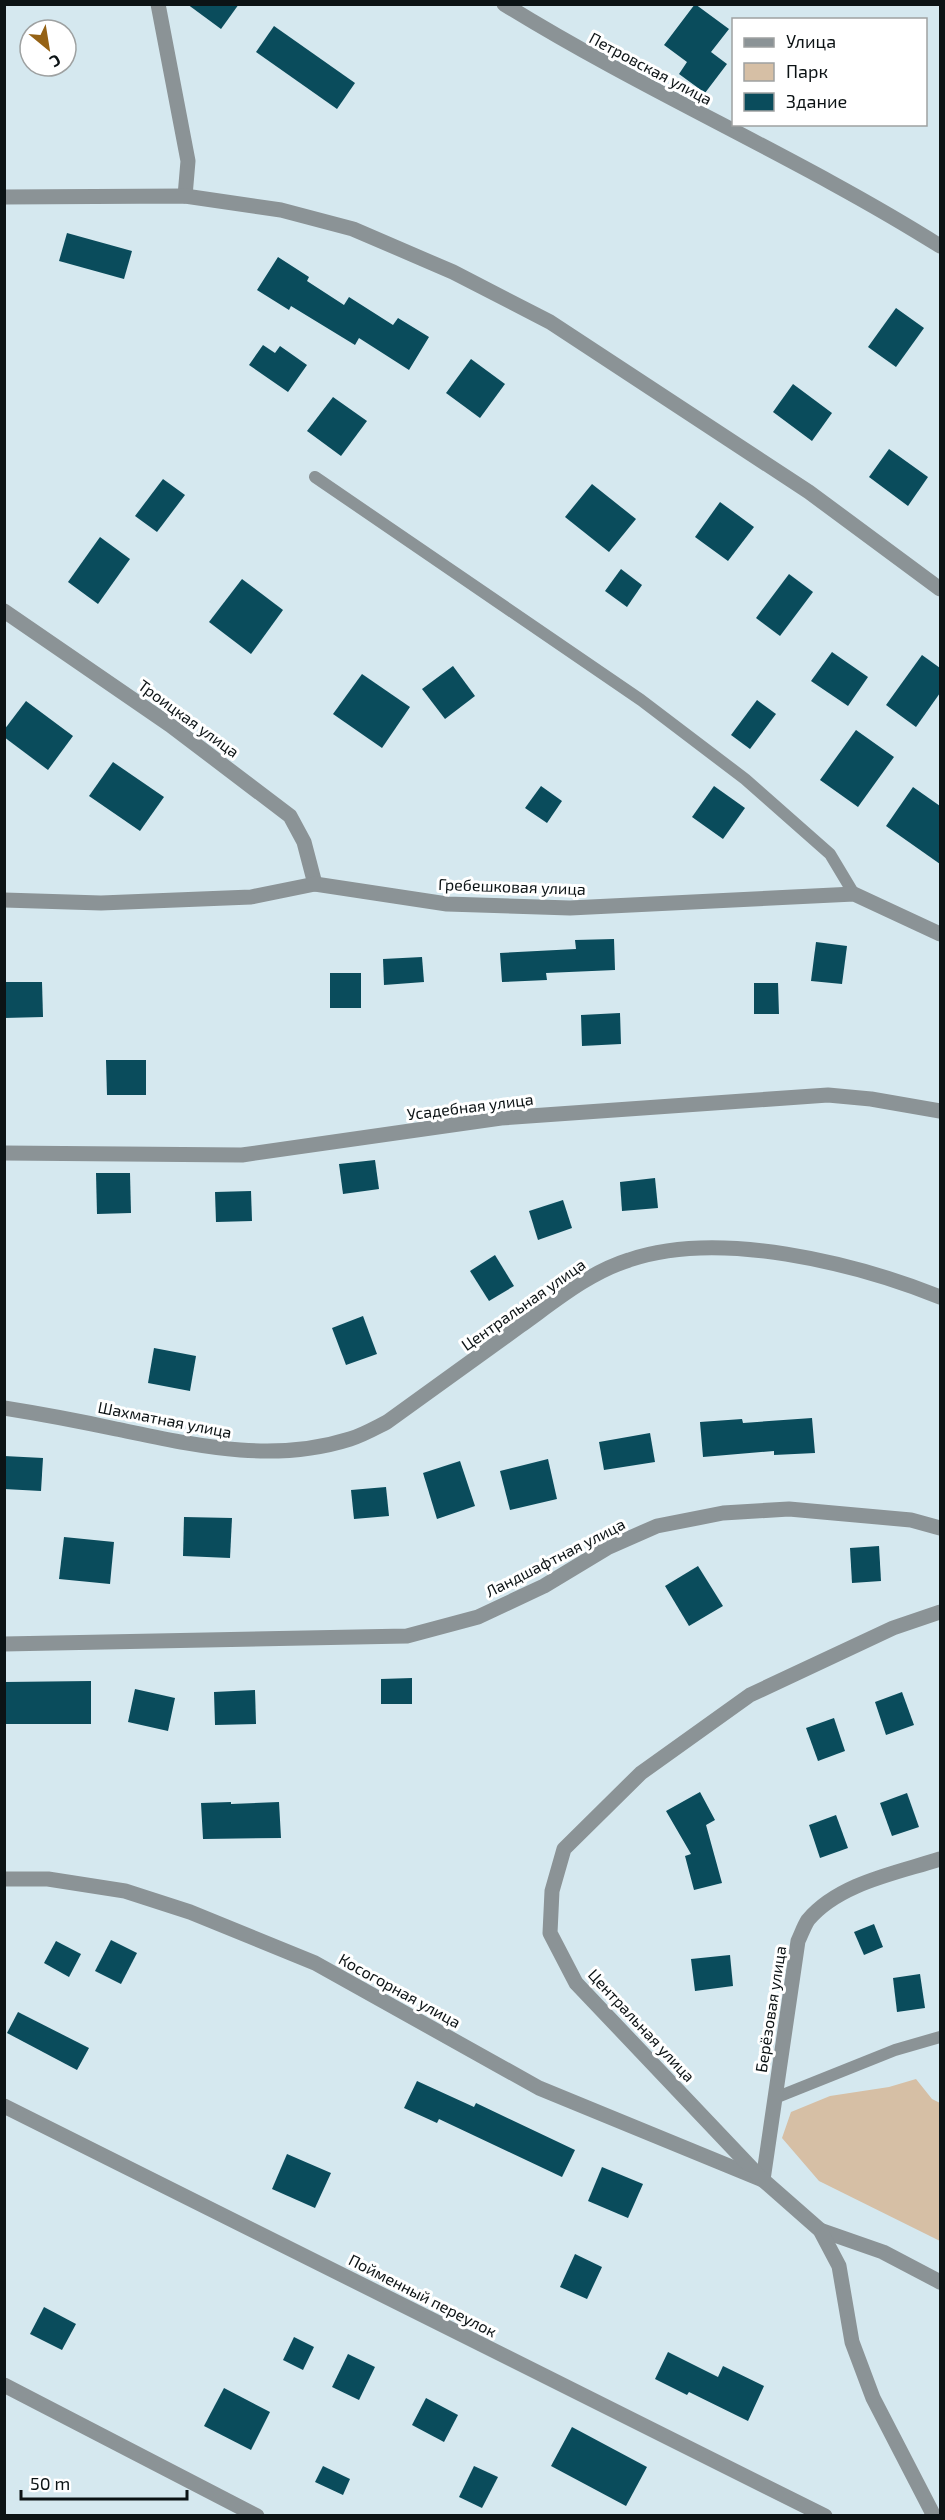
<svg xmlns="http://www.w3.org/2000/svg" width="945" height="2520" viewBox="0 0 945 2520" font-family="'Exo 2',sans-serif">
<rect width="100%" height="100%" fill="#d5e8ef"/>
<!-- green -->
<path fill="#d6bfa5" d="M 916,2079 L 932,2099 L 940,2103 L 940,2241 L 819,2181 L 782,2138 L 791,2112 L 830,2096 L 889,2087 Z"/>
<!-- building -->
<g fill="#0a4c5c">
<path d="M 187,4 L 239,4 L 221,29 Z"/>
<path d="M 695,4 L 729,29 L 711,52 L 727,64 L 705,93 L 679,74 L 687,62 L 664,45 Z"/>
<path d="M 274,26 L 355,83 L 337,109 L 256,52 Z"/>
<path d="M 67,233 L 132,251 L 124,279 L 59,261 Z"/>
<path d="M 278,257 L 309,277 L 307,281 L 344,305 L 349,297 L 393,325 L 398,318 L 429,337 L 409,370 L 359,338 L 355,345 L 291,306 L 289,310 L 257,290 Z"/>
<path d="M 896,308 L 924,328 L 896,367 L 868,347 Z"/>
<path d="M 263,345 L 275,353 L 280,346 L 307,365 L 288,392 L 249,365 Z"/>
<path d="M 471,359 L 505,384 L 480,418 L 446,393 Z"/>
<path d="M 793,384 L 832,413 L 812,441 L 773,412 Z"/>
<path d="M 333,397 L 367,421 L 341,456 L 307,431 Z"/>
<path d="M 889,449 L 928,477 L 908,506 L 869,477 Z"/>
<path d="M 163,479 L 185,495 L 157,532 L 135,516 Z"/>
<path d="M 592,484 L 636,519 L 609,552 L 565,517 Z"/>
<path d="M 720,502 L 754,527 L 728,561 L 695,537 Z"/>
<path d="M 100,537 L 130,559 L 98,604 L 68,582 Z"/>
<path d="M 621,569 L 642,585 L 627,607 L 605,591 Z"/>
<path d="M 789,574 L 813,592 L 780,636 L 756,618 Z"/>
<path d="M 242,579 L 283,610 L 251,654 L 209,622 Z"/>
<path d="M 832,652 L 868,677 L 848,706 L 811,681 Z"/>
<path d="M 922,655 L 940,668 L 940,693 L 916,727 L 886,705 Z"/>
<path d="M 453,666 L 475,696 L 445,719 L 422,689 Z"/>
<path d="M 362,674 L 410,707 L 382,748 L 333,714 Z"/>
<path d="M 757,700 L 776,714 L 750,749 L 731,735 Z"/>
<path d="M 26,701 L 73,736 L 48,770 L 4,737 L 4,730 Z"/>
<path d="M 856,730 L 894,757 L 858,807 L 820,780 Z"/>
<path d="M 113,762 L 164,797 L 140,831 L 89,796 Z"/>
<path d="M 541,786 L 562,801 L 547,823 L 525,808 Z"/>
<path d="M 714,786 L 745,808 L 723,839 L 692,817 Z"/>
<path d="M 913,787 L 940,806 L 940,864 L 886,826 Z"/>
<path d="M 614,939 L 615,970 L 546,973 L 547,980 L 502,982 L 500,953 L 576,949 L 575,940 Z"/>
<path d="M 816,942 L 847,946 L 842,984 L 811,981 Z"/>
<path d="M 422,957 L 424,982 L 384,985 L 383,959 Z"/>
<rect x="330" y="973" width="31" height="35"/>
<path d="M 4,982 L 42,982 L 43,1017 L 4,1018 Z"/>
<path d="M 754,983 L 778,983 L 779,1014 L 754,1014 Z"/>
<path d="M 620,1013 L 621,1044 L 582,1046 L 581,1015 Z"/>
<path d="M 106,1060 L 146,1060 L 146,1095 L 107,1095 Z"/>
<path d="M 375,1160 L 379,1189 L 343,1194 L 339,1164 Z"/>
<path d="M 96,1173 L 130,1173 L 131,1213 L 97,1214 Z"/>
<path d="M 655,1178 L 658,1208 L 622,1211 L 620,1182 Z"/>
<path d="M 251,1191 L 252,1221 L 216,1222 L 215,1192 Z"/>
<path d="M 563,1200 L 572,1228 L 538,1240 L 529,1211 Z"/>
<path d="M 495,1255 L 514,1286 L 489,1301 L 470,1271 Z"/>
<path d="M 363,1316 L 377,1354 L 346,1365 L 332,1328 Z"/>
<path d="M 154,1348 L 196,1356 L 190,1391 L 148,1383 Z"/>
<path d="M 812,1418 L 815,1453 L 774,1455 L 774,1451 L 703,1457 L 700,1422 L 742,1419 L 743,1423 Z"/>
<path d="M 650,1433 L 655,1462 L 604,1470 L 599,1442 Z"/>
<path d="M 4,1456 L 43,1458 L 41,1491 L 4,1489 Z"/>
<path d="M 548,1459 L 557,1499 L 510,1510 L 500,1471 Z"/>
<path d="M 460,1461 L 475,1506 L 437,1519 L 423,1473 Z"/>
<path d="M 386,1487 L 389,1516 L 354,1519 L 351,1490 Z"/>
<path d="M 184,1517 L 232,1518 L 230,1558 L 183,1556 Z"/>
<path d="M 64,1537 L 114,1542 L 110,1584 L 59,1579 Z"/>
<path d="M 879,1546 L 881,1581 L 852,1583 L 850,1548 Z"/>
<path d="M 698,1566 L 723,1606 L 689,1626 L 665,1586 Z"/>
<path d="M 412,1678 L 412,1704 L 381,1704 L 381,1679 Z"/>
<path d="M 91,1681 L 91,1724 L 5,1724 L 5,1682 Z"/>
<path d="M 135,1689 L 175,1698 L 168,1731 L 128,1722 Z"/>
<path d="M 255,1690 L 256,1724 L 215,1725 L 214,1692 Z"/>
<path d="M 902,1692 L 914,1725 L 886,1735 L 875,1702 Z"/>
<path d="M 834,1718 L 845,1751 L 818,1761 L 806,1728 Z"/>
<path d="M 700,1792 L 715,1820 L 706,1825 L 722,1883 L 694,1890 L 685,1856 L 691,1854 L 666,1811 Z"/>
<path d="M 907,1793 L 919,1827 L 892,1836 L 880,1803 Z"/>
<path d="M 231,1802 L 231,1804 L 279,1802 L 281,1838 L 203,1839 L 201,1803 Z"/>
<path d="M 836,1815 L 848,1848 L 820,1858 L 809,1825 Z"/>
<path d="M 874,1924 L 883,1947 L 864,1955 L 854,1932 Z"/>
<path d="M 111,1940 L 137,1953 L 121,1984 L 95,1971 Z"/>
<path d="M 56,1941 L 81,1954 L 69,1977 L 44,1963 Z"/>
<path d="M 730,1955 L 733,1986 L 695,1991 L 691,1959 Z"/>
<path d="M 920,1974 L 925,2008 L 897,2012 L 893,1978 Z"/>
<path d="M 18,2012 L 89,2048 L 77,2070 L 7,2033 Z"/>
<path d="M 417,2081 L 474,2107 L 476,2103 L 575,2150 L 562,2177 L 439,2119 L 437,2123 L 404,2108 Z"/>
<path d="M 287,2154 L 331,2173 L 315,2208 L 272,2189 Z"/>
<path d="M 602,2167 L 643,2184 L 628,2218 L 588,2201 Z"/>
<path d="M 575,2254 L 602,2267 L 587,2299 L 560,2287 Z"/>
<path d="M 44,2307 L 76,2324 L 62,2350 L 30,2334 Z"/>
<path d="M 294,2337 L 314,2347 L 303,2370 L 283,2360 Z"/>
<path d="M 668,2352 L 718,2377 L 723,2366 L 764,2386 L 748,2421 L 689,2392 L 687,2395 L 655,2379 Z"/>
<path d="M 348,2354 L 375,2367 L 359,2400 L 332,2387 Z"/>
<path d="M 224,2388 L 270,2412 L 251,2450 L 204,2426 Z"/>
<path d="M 426,2398 L 458,2415 L 444,2442 L 412,2425 Z"/>
<path d="M 572,2427 L 647,2467 L 626,2506 L 551,2466 Z"/>
<path d="M 323,2466 L 350,2479 L 343,2495 L 315,2482 Z"/>
<path d="M 474,2466 L 498,2477 L 482,2508 L 459,2497 Z"/>
</g>
<g fill="none" stroke-linecap="round" stroke-linejoin="round">
<!-- lane -->
<g stroke="#8b9396" stroke-width="12">
<path d="M 315,477 L 641,700 L 745,779 L 830,854 L 854,894"/>
<path d="M 775,2098 L 895,2050 L 940,2037"/>
</g>
<!-- street -->
<g stroke="#8b9396" stroke-width="15">
<path d="M 158,4 L 188,161 L 185,196"/>
<path d="M 504,4 C 646,92 800,158 940,246"/>
<path d="M 4,197 L 185,196 L 281,210 L 353,229 L 453,272 L 550,322 L 809,492 L 940,589"/>
<path d="M 4,611 L 170,725 L 290,816 L 304,842 L 315,884"/>
<path d="M 4,900 L 101,903 L 251,897 L 315,884 L 447,904 L 570,908 L 854,894 L 940,934"/>
<path d="M 4,1153 L 242,1155 L 501,1118 L 828,1095 L 871,1099 L 940,1111"/>
<path d="M 4,1408 C 42,1414 79,1421 116,1429 C 194,1445 271,1464 350,1439 C 363,1435 375,1428 387,1422 C 432,1390 476,1358 520,1326 C 555,1301 588,1273 629,1260 C 719,1229 855,1263 940,1297"/>
<path d="M 4,1644 L 407,1636 L 478,1617 L 544,1586 L 607,1548 L 657,1526 L 723,1513 L 789,1509 L 911,1520 L 940,1528"/>
<path d="M 4,1879 L 48,1879 L 125,1891 L 190,1912 L 315,1963 L 539,2088 L 763,2180 L 798,1941 C 801,1935 804,1926 808,1920 C 839,1883 897,1873 940,1859"/>
<path d="M 4,2106 L 825,2516"/>
<path d="M 820,2230 L 883,2252 L 940,2282"/>
<path d="M 4,2385 L 257,2516"/>
<path d="M 934,2516 L 873,2398 L 852,2342 L 839,2266 L 820,2230 L 763,2180 L 576,1983 L 550,1933 L 552,1891 L 564,1849 L 641,1773 L 750,1695 L 893,1628 L 940,1612"/>
</g>
</g>
<g text-anchor="middle" dominant-baseline="central" stroke-width="6" stroke-linejoin="round" paint-order="stroke">
<!-- street labels -->
<g font-size="16" fill="#0c1315" stroke="#fff">
<text transform="translate(651 68) rotate(28)">Петровская улица</text>
<text transform="translate(189 718) rotate(36)">Троицкая улица</text>
<text transform="translate(512 886) rotate(2)">Гребешковая улица</text>
<text transform="translate(470 1106) rotate(-7)">Усадебная улица</text>
<text transform="translate(523 1304) rotate(-35)">Центральная улица</text>
<text transform="translate(165 1419) rotate(11)">Шахматная улица</text>
<text transform="translate(555 1557) rotate(-27)">Ландшафтная улица</text>
<text transform="translate(400 1990) rotate(29)">Косогорная улица</text>
<text transform="translate(770 2009) rotate(-81)">Берёзовая улица</text>
<text transform="translate(642 2025) rotate(47)">Центральная улица</text>
<text transform="translate(423 2295) rotate(27)">Пойменный переулок</text>
</g>
</g>
<!-- border -->
<rect width="945" height="2520" fill="none" stroke="#0c1315" stroke-width="12"/>
<!-- legend -->
<rect x="732" y="18" width="195" height="108" fill="#ffffff" stroke="#9ea1a1" stroke-width="1.5"/>
<rect x="744" y="38" width="30" height="9" fill="#8b9396" stroke="#9ea1a1" stroke-width="1.5"/>
<text x="786" y="48" font-size="18" fill="#0c1315">Улица</text>
<rect x="744" y="63" width="30" height="18" fill="#d6bfa5" stroke="#9ea1a1" stroke-width="1.5"/>
<text x="786" y="78" font-size="18" fill="#0c1315">Парк</text>
<rect x="744" y="93" width="30" height="18" fill="#0a4c5c" stroke="#9ea1a1" stroke-width="1.5"/>
<text x="786" y="108" font-size="18" fill="#0c1315">Здание</text>
<!-- north arrow -->
<g transform="translate(48 48) rotate(150)"><circle r="28" fill="#ffffff" stroke="#9ea1a1" stroke-width="1.5"/>
<path d="M0-4.5L10 22L0 15L-10 22Z" fill="#956215"/>
<text y="-9" font-size="16" font-weight="bold" text-anchor="middle" fill="#0c1315">С</text>
</g>
<!-- scale -->
<path d="M21 2490v9h166v-9" fill="none" stroke="#0c1315" stroke-width="3"/>
<text x="30" y="2490" font-size="18" fill="#0c1315" stroke="#ffffff" stroke-width="4.5" paint-order="stroke">50 m</text>
</svg>
